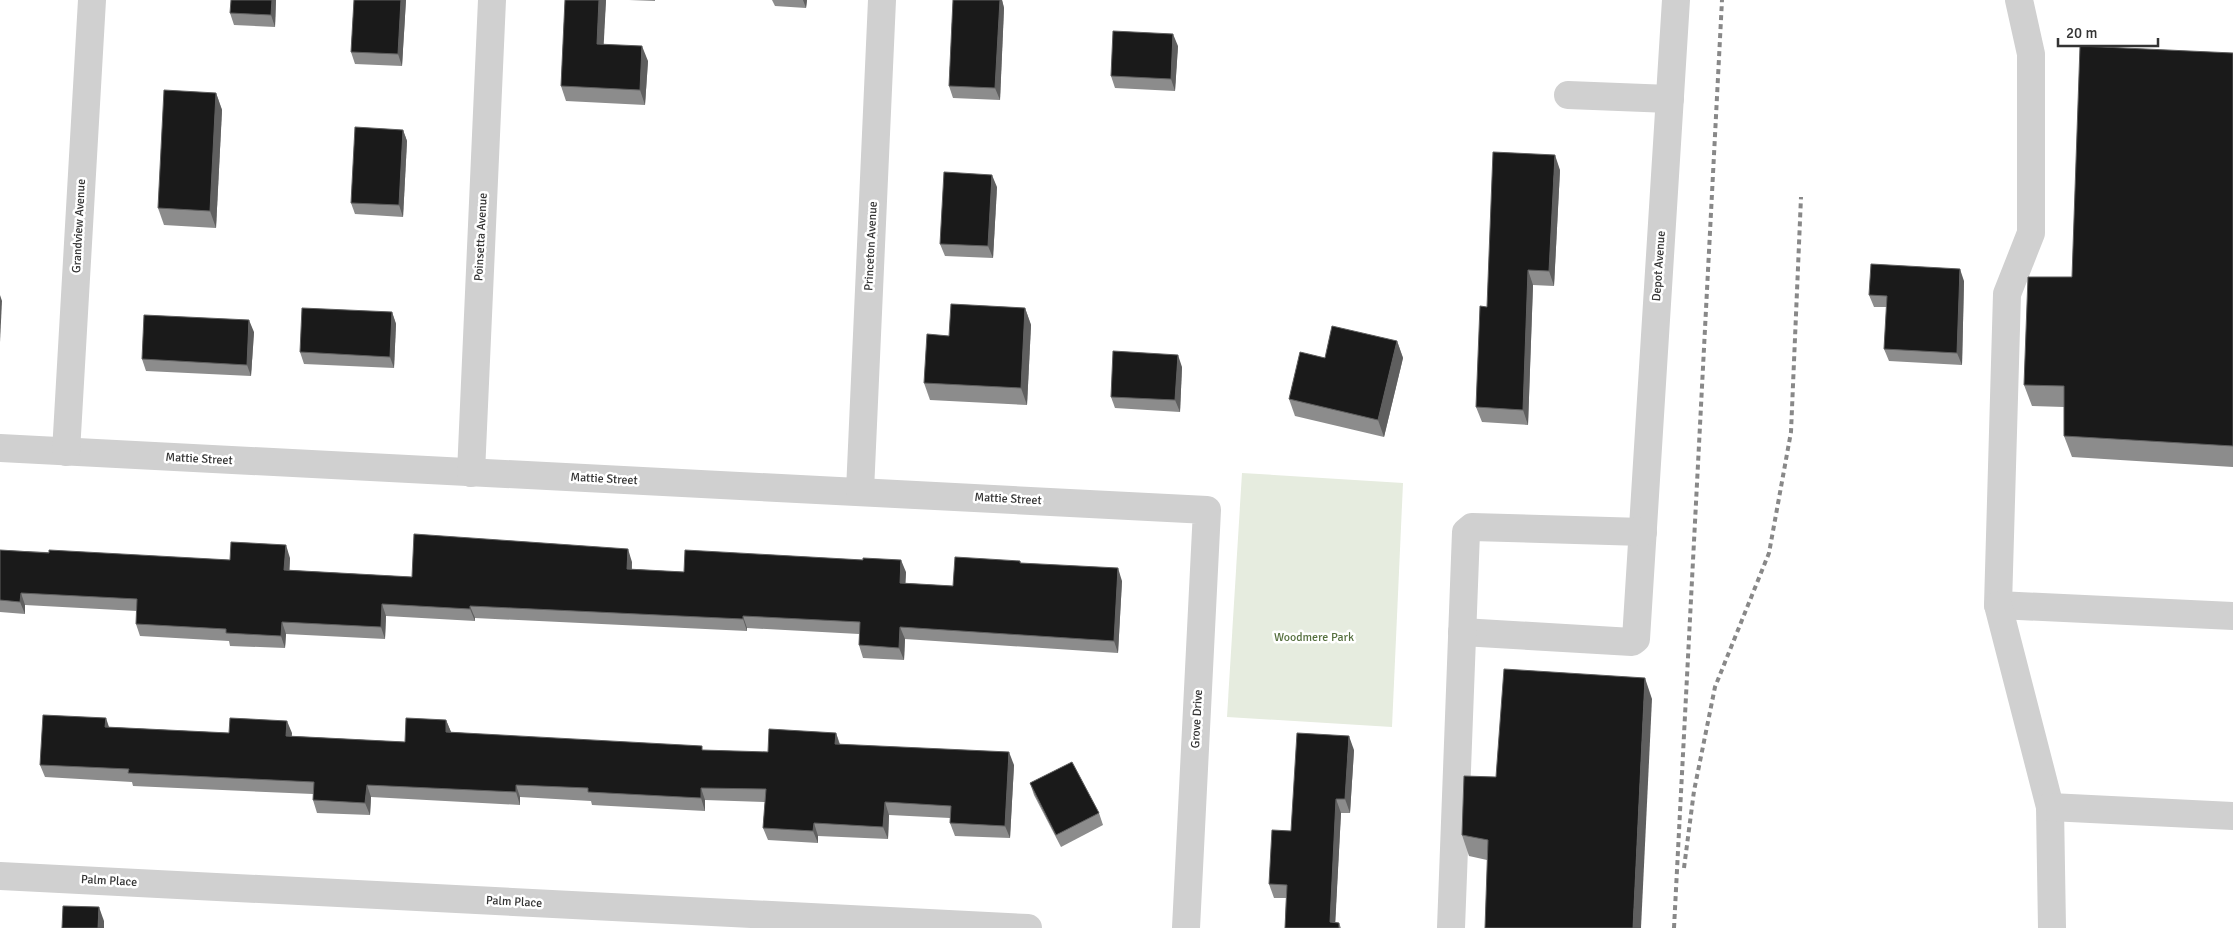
<svg xmlns="http://www.w3.org/2000/svg" width="2233" height="928" viewBox="0 0 2233 928" font-family="Signika,sans-serif">
<rect width="100%" height="100%" fill="#fff"/>
<!-- green -->
<path fill="#e6ecdf" d="M 1242,473 L 1403,483 L 1392,727 L 1227,717 Z"/>
<g fill="none" stroke-linecap="round" stroke-linejoin="round">
<!-- minor -->
<g stroke="#d0d0d0" stroke-width="28">
<path d="M 2019,0 L 2031,54 L 2031,233 L 2007,294 L 1998,605 L 2233,616"/>
<path d="M 1568,95 L 1670,99"/>
<path d="M 0,448 L 1207,510 L 1186,928"/>
<path d="M 66,452 L 92,0"/>
<path d="M 471,473 L 492,0"/>
<path d="M 860,491 L 882,0"/>
<path d="M 1998,605 L 2050,807 L 2052,928"/>
<path d="M 1462,632 L 1632,642 L 1636,639 L 1676,0"/>
<path d="M 2050,807 L 2233,816"/>
<path d="M 0,876 L 1028,928"/>
<path d="M 1451,928 L 1466,532 L 1472,527 L 1643,532"/>
</g>
<!-- rail -->
<g stroke="#888" stroke-width="4" stroke-dasharray="5 4" stroke-linecap="butt">
<path d="M 1684,868 L 1694,791 L 1715,687 L 1769,553 L 1791,432 L 1801,197"/>
<path d="M 1674,928 L 1722,0"/>
</g>
</g>
<!-- wall -->
<g fill="#8c8c8c">
<path d="M 276,0 L 275,27 L 234,25 L 230,13 Z"/>
<path d="M 354,0 L 406,0 L 402,66 L 355,64 L 351,52 Z"/>
<path d="M 565,0 L 606,0 L 603,44 L 648,61 L 645,105 L 566,101 L 561,86 Z"/>
<path d="M 629,0 L 655,0 L 655,1 Z"/>
<path d="M 772,0 L 807,0 L 806,8 L 775,6 Z"/>
<path d="M 953,0 L 1002,0 L 1004,8 L 1000,100 L 953,98 L 949,86 Z"/>
<path d="M 1178,46 L 1175,91 L 1115,88 L 1111,76 Z"/>
<path d="M 2233,53 L 2233,467 L 2072,457 L 2064,436 L 2064,407 L 2032,406 L 2024,385 L 2072,277 Z"/>
<path d="M 216,93 L 222,110 L 216,228 L 164,225 L 158,208 Z"/>
<path d="M 403,130 L 407,141 L 403,217 L 355,214 L 351,203 Z"/>
<path d="M 1560,170 L 1554,286 L 1533,285 L 1528,425 L 1482,422 L 1476,407 L 1487,307 Z"/>
<path d="M 997,187 L 993,258 L 945,256 L 940,244 Z"/>
<path d="M 1964,281 L 1962,365 L 1889,361 L 1884,349 L 1887,307 L 1874,307 L 1869,295 Z"/>
<path d="M 1025,308 L 1031,325 L 1027,405 L 930,400 L 924,383 L 949,336 Z"/>
<path d="M 392,312 L 396,324 L 394,368 L 304,364 L 300,352 Z"/>
<path d="M 254,332 L 251,376 L 146,371 L 142,359 Z"/>
<path d="M 1397,341 L 1403,358 L 1384,437 L 1295,416 L 1289,399 L 1325,358 Z"/>
<path d="M 1182,367 L 1180,412 L 1115,408 L 1111,397 Z"/>
<path d="M 0,550 L 230,560 L 290,558 L 289,570 L 412,577 L 632,562 L 632,569 L 684,572 L 906,572 L 905,583 L 953,586 L 1020,561 L 1021,563 L 1122,581 L 1118,653 L 905,639 L 904,660 L 863,658 L 859,645 L 859,634 L 747,628 L 747,631 L 475,618 L 475,621 L 386,616 L 385,639 L 286,634 L 285,648 L 230,646 L 229,641 L 140,636 L 136,624 L 137,611 L 25,605 L 25,614 L 0,612 Z"/>
<path d="M 1652,699 L 1487,860 L 1469,856 L 1462,835 L 1496,777 Z"/>
<path d="M 446,720 L 451,732 L 703,750 L 768,752 L 836,733 L 840,744 L 1014,765 L 1010,838 L 955,836 L 950,823 L 950,818 L 889,815 L 888,839 L 818,836 L 818,843 L 768,840 L 763,828 L 765,802 L 705,800 L 705,811 L 592,805 L 591,801 L 520,797 L 520,805 L 371,797 L 370,815 L 317,813 L 313,800 L 313,794 L 133,786 L 132,782 L 45,777 L 40,765 L 109,727 L 229,733 L 292,733 L 291,736 L 405,742 Z"/>
<path d="M 1354,750 L 1350,813 L 1341,813 L 1335,922 L 1339,923 L 1341,928 L 1285,928 L 1286,898 L 1274,898 L 1269,884 L 1291,831 Z"/>
<path d="M 1030,783 L 1099,813 L 1103,825 L 1061,847 L 1034,795 Z"/>
</g>
<!-- shaded-wall -->
<g fill="#5f5f5f">
<path d="M 272,0 L 276,0 L 275,27 L 271,15 Z"/>
<path d="M 401,0 L 406,0 L 402,66 L 398,54 Z"/>
<path d="M 599,0 L 606,0 L 603,58 L 597,44 Z"/>
<path d="M 803,0 L 807,0 L 806,8 Z"/>
<path d="M 1000,0 L 1002,0 L 1004,8 L 1000,100 L 995,88 Z"/>
<path d="M 1173,34 L 1178,46 L 1175,91 L 1171,79 Z"/>
<path d="M 642,46 L 648,61 L 645,105 L 640,90 Z"/>
<path d="M 216,93 L 222,110 L 216,228 L 210,211 Z"/>
<path d="M 403,130 L 407,141 L 403,217 L 399,205 Z"/>
<path d="M 1555,155 L 1560,170 L 1554,286 L 1549,271 Z"/>
<path d="M 992,175 L 997,187 L 993,258 L 988,246 Z"/>
<path d="M 1960,269 L 1964,281 L 1962,365 L 1957,353 Z"/>
<path d="M 1528,270 L 1533,285 L 1528,425 L 1523,410 Z"/>
<path d="M 0,295 L 2,301 L 0,342 Z"/>
<path d="M 1025,308 L 1031,325 L 1027,405 L 1021,388 Z"/>
<path d="M 392,312 L 396,324 L 394,368 L 390,357 Z"/>
<path d="M 249,320 L 254,332 L 251,376 L 247,365 Z"/>
<path d="M 1397,341 L 1403,358 L 1384,437 L 1378,420 Z"/>
<path d="M 1178,355 L 1182,367 L 1180,412 L 1175,400 Z"/>
<path d="M 286,545 L 290,558 L 289,582 L 284,570 Z"/>
<path d="M 628,549 L 632,562 L 631,581 L 627,569 Z"/>
<path d="M 901,560 L 906,572 L 905,595 L 900,583 Z"/>
<path d="M 1118,568 L 1122,581 L 1118,653 L 1114,641 Z"/>
<path d="M 21,593 L 25,605 L 25,614 L 20,602 Z"/>
<path d="M 382,604 L 386,616 L 385,639 L 381,627 Z"/>
<path d="M 470,606 L 475,618 L 475,621 L 470,609 Z"/>
<path d="M 743,616 L 747,628 L 747,631 L 743,619 Z"/>
<path d="M 282,622 L 286,634 L 285,648 L 281,636 Z"/>
<path d="M 900,627 L 905,639 L 904,660 L 899,648 Z"/>
<path d="M 1645,678 L 1652,699 L 1641,928 L 1633,928 Z"/>
<path d="M 106,718 L 110,730 L 105,727 Z"/>
<path d="M 446,720 L 451,732 L 446,732 Z"/>
<path d="M 287,721 L 292,733 L 291,748 L 286,736 Z"/>
<path d="M 836,733 L 840,746 L 835,744 Z"/>
<path d="M 1349,736 L 1354,750 L 1350,813 L 1345,799 Z"/>
<path d="M 1009,752 L 1014,765 L 1010,838 L 1005,826 Z"/>
<path d="M 367,785 L 371,797 L 370,815 L 365,803 Z"/>
<path d="M 516,785 L 520,797 L 520,805 L 516,792 Z"/>
<path d="M 701,788 L 705,800 L 705,811 L 701,798 Z"/>
<path d="M 1336,799 L 1341,813 L 1335,928 L 1330,922 Z"/>
<path d="M 885,802 L 889,815 L 888,839 L 883,827 Z"/>
<path d="M 814,823 L 818,836 L 818,843 L 813,831 Z"/>
<path d="M 99,907 L 104,921 L 104,928 L 98,928 Z"/>
</g>
<!-- building -->
<g fill="#1a1a1a" stroke="#5f5f5f">
<path d="M 231,0 L 272,0 L 271,15 L 230,13 Z"/>
<path d="M 354,0 L 401,0 L 398,54 L 351,52 Z"/>
<path d="M 565,0 L 599,0 L 597,44 L 642,46 L 640,90 L 561,86 Z"/>
<path d="M 953,0 L 1000,0 L 995,88 L 949,86 Z"/>
<path d="M 1113,31 L 1173,34 L 1171,79 L 1111,76 Z"/>
<path d="M 2080,46 L 2233,53 L 2233,446 L 2064,436 L 2064,386 L 2024,385 L 2028,277 L 2072,277 Z"/>
<path d="M 164,90 L 216,93 L 210,211 L 158,208 Z"/>
<path d="M 355,127 L 403,130 L 399,205 L 351,203 Z"/>
<path d="M 1493,152 L 1555,155 L 1549,271 L 1528,270 L 1523,410 L 1476,407 L 1480,306 L 1487,307 Z"/>
<path d="M 944,172 L 992,175 L 988,246 L 940,244 Z"/>
<path d="M 1871,264 L 1960,269 L 1957,353 L 1884,349 L 1887,296 L 1869,295 Z"/>
<path d="M 951,304 L 1025,308 L 1021,388 L 924,383 L 927,334 L 949,336 Z"/>
<path d="M 302,308 L 392,312 L 390,357 L 300,352 Z"/>
<path d="M 144,315 L 249,320 L 247,365 L 142,359 Z"/>
<path d="M 1332,326 L 1397,341 L 1378,420 L 1289,399 L 1300,352 L 1325,358 Z"/>
<path d="M 1113,351 L 1178,355 L 1175,400 L 1111,397 Z"/>
<path d="M 414,534 L 628,549 L 627,569 L 684,572 L 685,550 L 863,560 L 863,558 L 901,560 L 900,583 L 953,586 L 955,557 L 1020,561 L 1020,563 L 1118,568 L 1114,641 L 900,627 L 899,648 L 859,645 L 860,622 L 743,616 L 743,619 L 470,606 L 470,609 L 382,604 L 381,627 L 282,622 L 281,636 L 226,633 L 226,629 L 136,624 L 137,599 L 21,593 L 20,602 L 0,600 L 0,550 L 49,553 L 49,550 L 230,560 L 231,542 L 286,545 L 284,570 L 412,577 Z"/>
<path d="M 1504,669 L 1645,678 L 1633,928 L 1485,928 L 1488,840 L 1462,835 L 1464,776 L 1496,777 Z"/>
<path d="M 43,715 L 106,718 L 105,727 L 229,733 L 230,718 L 287,721 L 286,736 L 405,742 L 406,718 L 446,720 L 446,732 L 702,746 L 702,750 L 768,752 L 769,729 L 836,733 L 835,744 L 1009,752 L 1005,826 L 950,823 L 951,806 L 885,802 L 883,827 L 814,823 L 813,831 L 763,828 L 766,789 L 701,788 L 701,798 L 588,792 L 588,788 L 516,785 L 516,792 L 367,785 L 365,803 L 313,800 L 314,782 L 128,773 L 129,769 L 40,765 Z"/>
<path d="M 1297,733 L 1349,736 L 1345,799 L 1336,799 L 1330,922 L 1339,923 L 1339,928 L 1285,928 L 1287,885 L 1269,884 L 1272,830 L 1291,831 Z"/>
<path d="M 1072,762 L 1099,813 L 1056,835 L 1030,783 Z"/>
<path d="M 63,906 L 99,907 L 98,928 L 62,928 Z"/>
</g>
<g text-anchor="middle" dominant-baseline="central" stroke-width="5" stroke-linejoin="round" paint-order="stroke">
<!-- street labels -->
<g font-size="12" fill="#333" stroke="#fff">
<text transform="translate(79 226) rotate(-87)">Grandview Avenue</text>
<text transform="translate(481 237) rotate(-87)">Poinsetta Avenue</text>
<text transform="translate(871 246) rotate(-87)">Princeton Avenue</text>
<text transform="translate(1659 266) rotate(-86)">Depot Avenue</text>
<text transform="translate(199 459) rotate(3)">Mattie Street</text>
<text transform="translate(604 479) rotate(3)">Mattie Street</text>
<text transform="translate(1008 499) rotate(3)">Mattie Street</text>
<text transform="translate(1197 719) rotate(-87)">Grove Drive</text>
<text transform="translate(109 881) rotate(3)">Palm Place</text>
<text transform="translate(514 902) rotate(3)">Palm Place</text>
</g>
<!-- park labels -->
<g font-size="12" fill="#56703f" stroke="#fff">
<text x="1314" y="637">Woodmere Park</text>
</g>
</g>
<!-- scale -->
<path d="M2058 38v8h100v-8" fill="none" stroke="#333333" stroke-width="2.5"/>
<text x="2066" y="38" font-size="15" fill="#333333" stroke="#ffffff" stroke-width="4" paint-order="stroke">20 m</text>
</svg>
